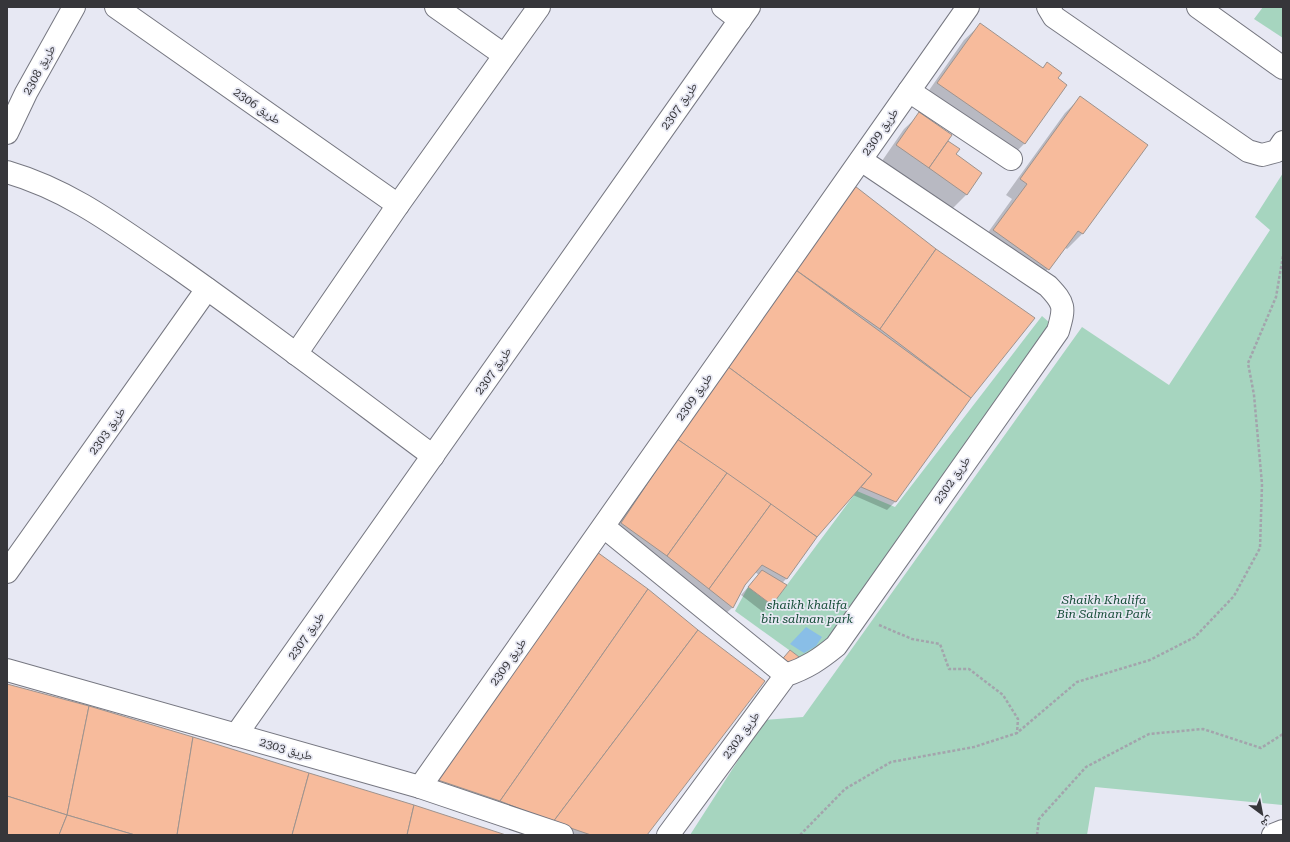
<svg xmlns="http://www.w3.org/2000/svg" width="1290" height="842" viewBox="0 0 1290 842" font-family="'Roboto Serif','Noto Naskh Arabic',serif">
<rect width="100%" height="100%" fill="#e7e8f3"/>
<!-- green -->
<g fill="#a6d5bf">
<path d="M 1263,7 L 1283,7 L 1283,38 L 1254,19 Z"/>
<path d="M 1283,173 L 1283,798 L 1282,805 L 1095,787 L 1087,835 L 690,835 L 764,720 L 803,717 L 1082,327 L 1169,385 L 1270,230 L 1255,217 Z"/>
<path d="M 1042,316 L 1050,323 L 820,651 L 803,660 L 735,611 L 748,587 L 772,605 L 857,491 L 895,507 Z"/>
</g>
<!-- water -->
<path fill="#89bee7" d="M 806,627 L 822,637 L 816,646 L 804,653 L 790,644 Z"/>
<!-- shadow -->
<g fill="#0003">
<path d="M 980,25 L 1042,68 L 1047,64 L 1057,79 L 1065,85 L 1024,144 L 1009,159 L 923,99 L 964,40 Z"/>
<path d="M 1080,98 L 1146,145 L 1082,234 L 1067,249 L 1064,247 L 1048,269 L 1033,284 L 979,245 L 1012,199 L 1006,195 L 1065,113 Z"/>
<path d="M 920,114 L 946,141 L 958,149 L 955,154 L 967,194 L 951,210 L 882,161 L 904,129 Z"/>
<path d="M 843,192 L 970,397 L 895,502 L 887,510 L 853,495 L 817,536 L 787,578 L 782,583 L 771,604 L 763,612 L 741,595 L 759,575 L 755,572 L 744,585 L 732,608 L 724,615 L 614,531 Z"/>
<path d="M 589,561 L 645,835 L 560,835 L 431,788 Z"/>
</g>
<!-- building -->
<g fill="#f7bb9c" stroke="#9e938e">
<path d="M 980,23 L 1043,68 L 1047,62 L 1062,73 L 1058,78 L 1067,85 L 1025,144 L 937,83 Z"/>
<path d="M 1080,96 L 1148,145 L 1083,234 L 1078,231 L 1049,270 L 993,230 L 1027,184 L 1020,179 Z"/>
<path d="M 919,112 L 952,135 L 929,168 L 896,145 Z"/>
<path d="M 948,141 L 960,149 L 956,154 L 982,173 L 967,195 L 929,168 Z"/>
<path d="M 851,183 L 936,249 L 880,329 L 793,268 Z"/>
<path d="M 936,249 L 1035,318 L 971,398 L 880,329 Z"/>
<path d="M 793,268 L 971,398 L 896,502 L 861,487 L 872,474 L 727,366 Z"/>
<path d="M 727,366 L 872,474 L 817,537 L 677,439 Z"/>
<path d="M 677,439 L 727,473 L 667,556 L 621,523 Z"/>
<path d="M 727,473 L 771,504 L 709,589 L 667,556 Z"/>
<path d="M 771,504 L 817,537 L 787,579 L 762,565 L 745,585 L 733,608 L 709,589 Z"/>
<path d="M 597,552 L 648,589 L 500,801 L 438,780 Z"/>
<path d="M 762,570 L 787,585 L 772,605 L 748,587 Z"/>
<path d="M 648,589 L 698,630 L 553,822 L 500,801 Z"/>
<path d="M 698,630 L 765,681 L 647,835 L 591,835 L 553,822 Z"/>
<path d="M 790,650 L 803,660 L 788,671 L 779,663 Z"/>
<path d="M 7,684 L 89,706 L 67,815 L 7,796 Z"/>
<path d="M 89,706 L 193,737 L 177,835 L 135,835 L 67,815 Z"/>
<path d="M 193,737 L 309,773 L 292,835 L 177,835 Z"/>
<path d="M 309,773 L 414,805 L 407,835 L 292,835 Z"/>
<path d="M 7,796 L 67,815 L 59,835 L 7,835 Z"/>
<path d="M 414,805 L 506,835 L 407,835 Z"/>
<path d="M 67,815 L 135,835 L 59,835 Z"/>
</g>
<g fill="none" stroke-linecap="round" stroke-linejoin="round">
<!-- minor casing -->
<g stroke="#767781" stroke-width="24">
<g id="minor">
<path d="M 116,7 L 398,205"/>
<path d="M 436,7 L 504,55"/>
<path d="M 723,7 L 740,20"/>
<path d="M 1048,7 L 1054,17 L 1248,151 L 1262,155 L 1277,151 L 1283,142"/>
<path d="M 1198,7 L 1283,68"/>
<path d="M 909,91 L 1011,159"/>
<path d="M 7,133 L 26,93 L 74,7"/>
<path d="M 7,172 C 72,191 119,228 175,266 C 262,327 347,392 433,456"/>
<path d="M 296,354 L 398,205 L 539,7"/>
<path d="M 604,527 L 786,675"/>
<path d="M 7,572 L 207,289"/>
<path d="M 7,670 L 420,787 L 562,835"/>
<path d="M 236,735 L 749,7"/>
<path d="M 420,787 L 968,7"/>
<path d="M 668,835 L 786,675 C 807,668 820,659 836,646 L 1058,331 C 1065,307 1065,304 1048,286 L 861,160"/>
<path d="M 1273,835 L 1283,831"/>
</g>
</g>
<!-- path -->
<g stroke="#a3a4ac" stroke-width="2.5" stroke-dasharray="3 2" stroke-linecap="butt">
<path d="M 879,625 L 912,639 L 940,644 L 949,669 L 969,669 L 1003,695 L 1018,719 L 1017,733"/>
<path d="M 800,835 L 845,789 L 891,762 L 974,747 L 1017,733 L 1077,682 L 1150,660 L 1195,637 L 1234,596 L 1260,548 L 1262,484 L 1254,395 L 1248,363 L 1276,297 L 1283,256"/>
<path d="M 1037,835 L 1039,819 L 1086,767 L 1149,734 L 1203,729 L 1261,748 L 1283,734"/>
</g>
<!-- minor -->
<use href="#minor" stroke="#fff" stroke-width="22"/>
</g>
<g text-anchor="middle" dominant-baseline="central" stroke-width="3.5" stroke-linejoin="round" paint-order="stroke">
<!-- street labels -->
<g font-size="12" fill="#36363a" stroke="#e7e8f3">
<text transform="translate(39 70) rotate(-61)">طريق 2308</text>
<text transform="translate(257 106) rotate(35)">طريق 2306</text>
<text transform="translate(679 106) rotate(-55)">طريق 2307</text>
<text transform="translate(880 132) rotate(-55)">طريق 2309</text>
<text transform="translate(493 371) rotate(-55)">طريق 2307</text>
<text transform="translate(694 397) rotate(-55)">طريق 2309</text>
<text transform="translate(107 431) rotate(-55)">طريق 2303</text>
<text transform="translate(952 480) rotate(-55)">طريق 2302</text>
<text transform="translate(306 636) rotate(-55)">طريق 2307</text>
<text transform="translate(508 662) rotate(-55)">طريق 2309</text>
<text transform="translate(741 735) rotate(-54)">طريق 2302</text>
<text transform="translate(286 749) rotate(16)">طريق 2303</text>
</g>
<!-- park labels -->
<g font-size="12" font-style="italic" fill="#144b36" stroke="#e7e8f3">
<text x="1104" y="600">Shaikh Khalifa<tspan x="1104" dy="14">Bin Salman Park</tspan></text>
<text x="807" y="605">shaikh khalifa<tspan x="807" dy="14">bin salman park</tspan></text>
</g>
</g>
<!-- border -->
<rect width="1290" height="842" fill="none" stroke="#36363a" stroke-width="16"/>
<!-- north arrow -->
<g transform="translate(1262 814) rotate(148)" stroke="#e7e8f3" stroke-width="3" paint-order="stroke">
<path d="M0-3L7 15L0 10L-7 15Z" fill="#36363a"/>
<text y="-6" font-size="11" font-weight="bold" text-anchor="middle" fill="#36363a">ش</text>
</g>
</svg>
